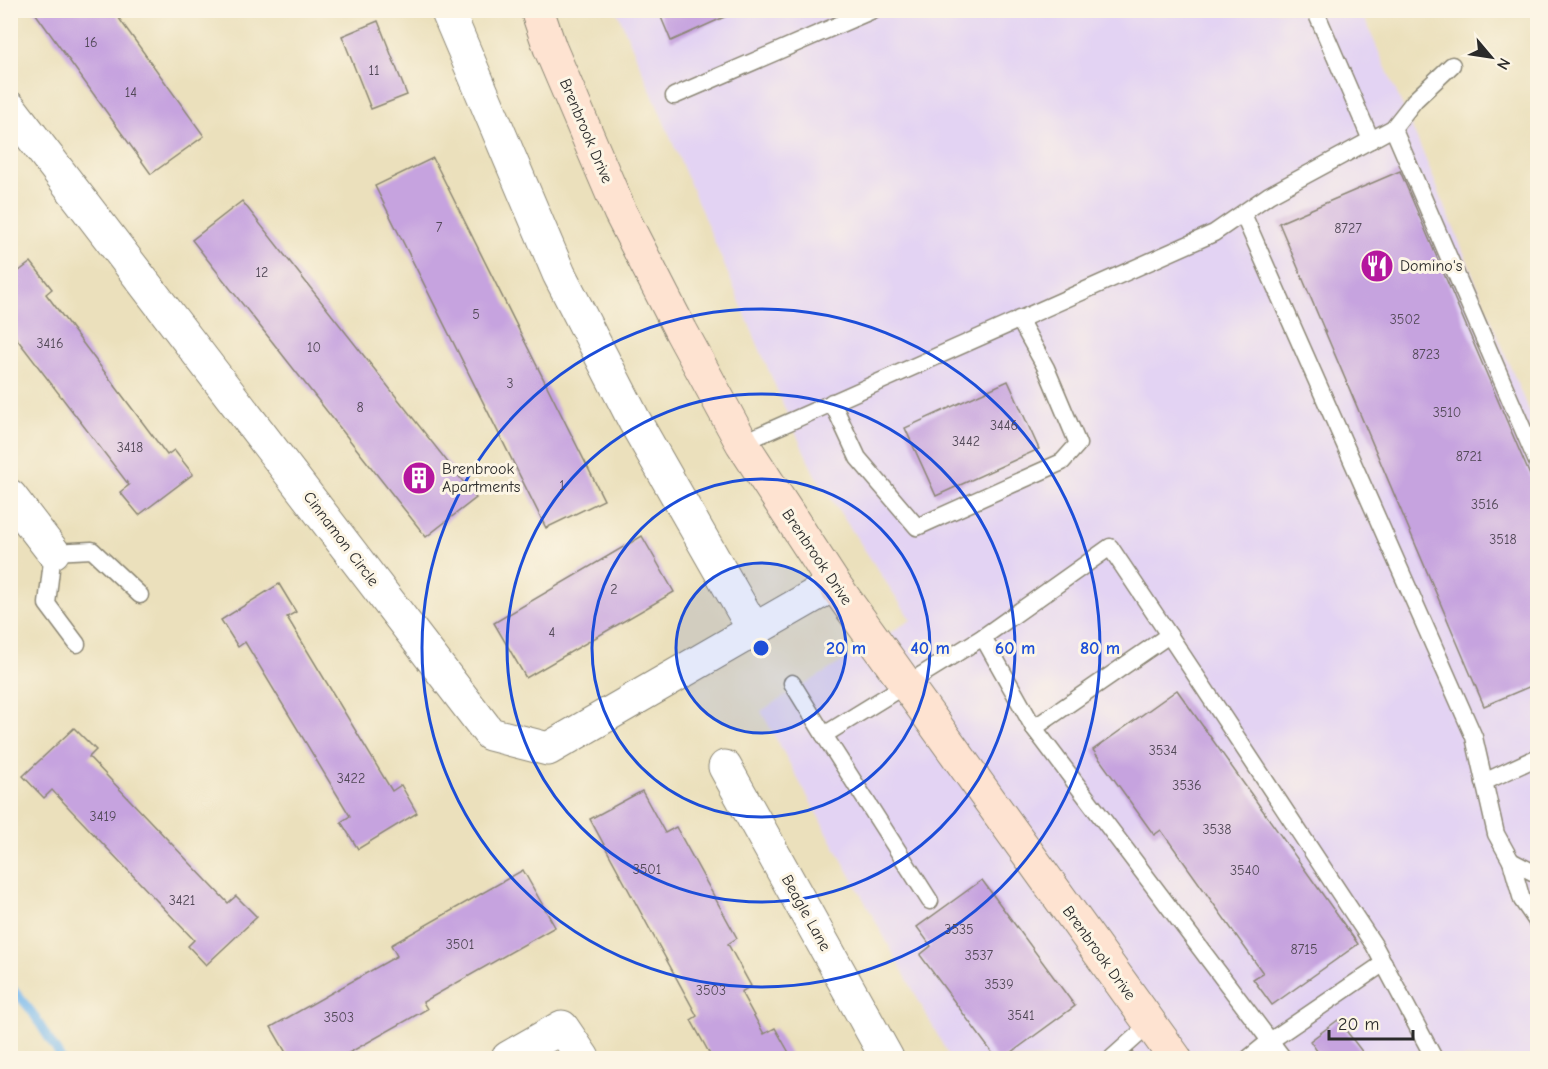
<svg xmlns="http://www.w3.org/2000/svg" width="1548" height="1069" viewBox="0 0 1548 1069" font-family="'Comic Neue',sans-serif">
<rect width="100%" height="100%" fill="#fcf5e5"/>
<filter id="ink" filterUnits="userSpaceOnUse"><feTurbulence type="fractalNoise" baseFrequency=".0167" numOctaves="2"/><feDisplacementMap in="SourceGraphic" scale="12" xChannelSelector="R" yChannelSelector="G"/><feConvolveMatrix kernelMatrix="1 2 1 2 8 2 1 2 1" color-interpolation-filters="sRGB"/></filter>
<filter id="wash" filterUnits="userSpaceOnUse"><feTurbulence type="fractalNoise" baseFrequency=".008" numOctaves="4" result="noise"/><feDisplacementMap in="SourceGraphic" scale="24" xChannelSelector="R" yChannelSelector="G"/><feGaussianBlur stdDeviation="1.35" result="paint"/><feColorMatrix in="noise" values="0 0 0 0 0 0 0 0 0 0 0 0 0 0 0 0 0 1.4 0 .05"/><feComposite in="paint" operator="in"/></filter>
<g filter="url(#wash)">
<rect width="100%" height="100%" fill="#ebe0bc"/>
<!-- built -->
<path fill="#e3d3f3" d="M 617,11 L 1361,11 L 1421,148 L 1537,432 L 1537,1058 L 950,1058 L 761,711 L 911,620 L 814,473 L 785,409 Z"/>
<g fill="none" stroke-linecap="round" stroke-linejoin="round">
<!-- stream -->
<path stroke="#79b9ed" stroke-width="8" d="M 10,985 L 32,1012 L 61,1058"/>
</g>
<g id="blocks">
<!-- building -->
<g fill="#c6a3df">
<path d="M 33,10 L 113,10 L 204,136 L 151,174 Z"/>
<path d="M 658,10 L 740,10 L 671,41 Z"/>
<path d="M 378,21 L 407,95 L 371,109 L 342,36 Z"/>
<path d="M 433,158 L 604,500 L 546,528 L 375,186 Z"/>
<path d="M 1400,171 L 1538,494 L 1538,683 L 1484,706 L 1279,223 Z"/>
<path d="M 242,201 L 476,498 L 426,537 L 192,240 Z"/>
<path d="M 31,262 L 52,289 L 46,294 L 167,455 L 174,450 L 193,474 L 139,515 L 120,492 L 129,485 L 10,330 L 10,278 Z"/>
<path d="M 1008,381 L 1039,449 L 936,496 L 905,428 Z"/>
<path d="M 642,536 L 674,592 L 526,678 L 494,623 Z"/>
<path d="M 279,584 L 296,612 L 287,617 L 392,791 L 401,785 L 417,813 L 358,849 L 341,822 L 350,816 L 245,642 L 238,647 L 221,620 Z"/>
<path d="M 1177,690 L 1358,944 L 1272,1005 L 1253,979 L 1263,973 L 1161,830 L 1154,835 L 1093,750 Z"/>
<path d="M 74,728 L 96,750 L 89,757 L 228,903 L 236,896 L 257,917 L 206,965 L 188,946 L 194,940 L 52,790 L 44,798 L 23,776 Z"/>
<path d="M 642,791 L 665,833 L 676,827 L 737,938 L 728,944 L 751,986 L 741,992 L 764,1034 L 775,1028 L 792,1058 L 712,1058 L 691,1020 L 697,1016 L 590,819 Z"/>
<path d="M 523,870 L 555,927 L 423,1002 L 427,1009 L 340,1058 L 289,1058 L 271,1027 L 397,956 L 391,945 Z"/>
<path d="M 982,880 L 1075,1006 L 1004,1058 L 996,1058 L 920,955 L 931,946 L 917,927 Z"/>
<path d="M 1338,1020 L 1367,1058 L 1322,1058 L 1310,1041 Z"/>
</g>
</g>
</g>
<g filter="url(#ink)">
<use href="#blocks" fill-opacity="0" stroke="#8b8674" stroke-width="1.5"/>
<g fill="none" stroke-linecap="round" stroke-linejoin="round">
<!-- lane casing -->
<g stroke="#8b8674" stroke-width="19">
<g id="lane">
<path d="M 1315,10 L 1371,140"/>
<path d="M 674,96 L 873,10"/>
<path d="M 1393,128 L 1538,464"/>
<path d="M 1243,214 L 1474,737 L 1496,834 L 1511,861"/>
<path d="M 832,402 L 858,458 L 917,527 L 1062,462 L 1078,444 L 1046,368 L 1019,319"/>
<path d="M 742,443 L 1214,233 L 1269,195 L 1393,128 L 1415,100 L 1452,65"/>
<path d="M 983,637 L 1034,728 L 1283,1058"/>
<path d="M 77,644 L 47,604 L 53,552 L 92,550 L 140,595"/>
<path d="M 792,683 L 824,735 L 983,637 L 1110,547 L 1169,635"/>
<path d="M 1034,728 L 1169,635 L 1374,945 L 1434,1058"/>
<path d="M 824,735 L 930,901"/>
<path d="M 1484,782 L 1538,757"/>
<path d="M 1538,875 L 1511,861 L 1522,900 L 1538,923"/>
<path d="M 1112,1058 L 1150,1024"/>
<path d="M 1249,1058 L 1270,1041 L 1384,963"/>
</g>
</g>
<!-- street casing -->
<g stroke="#8b8674" stroke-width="35">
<g id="street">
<path d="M 10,108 L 490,734 L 548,749 L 754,630 L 634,420 L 559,274 L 447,10"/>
<path d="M 10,496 L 53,552"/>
<path d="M 754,630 L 834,584"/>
<path d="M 725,767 L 887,1058"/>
<path d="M 508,1058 L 562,1027 L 583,1058"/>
</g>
</g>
<!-- secondary casing -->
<g stroke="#8b8674" stroke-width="35">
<path id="secondary" d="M 537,10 L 550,48 L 620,212 L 681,331 L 742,443 L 834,584 L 1175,1058"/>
</g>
<!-- lane -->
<use href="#lane" stroke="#fff" stroke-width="16"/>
<!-- street -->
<use href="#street" stroke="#fff" stroke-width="33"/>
<!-- secondary -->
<use href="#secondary" stroke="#fee3d1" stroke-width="33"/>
</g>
</g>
<!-- distance rings -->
<circle cx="761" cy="648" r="85" fill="#1d4ed8" fill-opacity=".12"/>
<g fill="none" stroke="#1d4ed8" stroke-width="3">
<circle cx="761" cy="648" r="85"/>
<circle cx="761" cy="648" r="169"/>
<circle cx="761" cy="648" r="254"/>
<circle cx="761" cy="648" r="339"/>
</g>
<!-- icons -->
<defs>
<g id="restaurant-disc" transform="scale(1.725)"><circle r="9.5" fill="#b5179e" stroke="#fcf5e5"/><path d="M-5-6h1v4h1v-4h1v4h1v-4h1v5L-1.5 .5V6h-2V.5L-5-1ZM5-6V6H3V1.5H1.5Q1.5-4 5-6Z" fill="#fff"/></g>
<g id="building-disc" transform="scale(1.725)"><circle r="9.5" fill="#b5179e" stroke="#fcf5e5"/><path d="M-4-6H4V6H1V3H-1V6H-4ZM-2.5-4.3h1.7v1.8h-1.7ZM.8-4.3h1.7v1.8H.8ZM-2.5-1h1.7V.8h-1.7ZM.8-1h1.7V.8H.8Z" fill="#fff"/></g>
</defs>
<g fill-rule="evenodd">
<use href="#restaurant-disc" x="1377" y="266"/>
<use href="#building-disc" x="419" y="478"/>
</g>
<g text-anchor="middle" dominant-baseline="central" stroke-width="6" stroke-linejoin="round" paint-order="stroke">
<!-- number labels -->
<g font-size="14" fill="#524958">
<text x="91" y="42">16</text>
<text x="374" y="70">11</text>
<text x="131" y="92">14</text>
<text x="439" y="227">7</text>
<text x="1348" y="228">8727</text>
<text x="262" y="272">12</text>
<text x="476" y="314">5</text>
<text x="1405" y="319">3502</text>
<text x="50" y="343">3416</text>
<text x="314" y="347">10</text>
<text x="1426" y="354">8723</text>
<text x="510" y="383">3</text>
<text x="360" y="407">8</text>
<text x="1447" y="412">3510</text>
<text x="1004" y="425">3446</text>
<text x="966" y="441">3442</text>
<text x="130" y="447">3418</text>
<text x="1469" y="456">8721</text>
<text x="562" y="485">1</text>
<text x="1485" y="504">3516</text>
<text x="1503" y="539">3518</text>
<text x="614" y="589">2</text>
<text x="552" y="632">4</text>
<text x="1163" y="750">3534</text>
<text x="351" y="778">3422</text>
<text x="1187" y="785">3536</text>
<text x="103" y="816">3419</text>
<text x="1217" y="829">3538</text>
<text x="647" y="869">3501</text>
<text x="1245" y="870">3540</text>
<text x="182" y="900">3421</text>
<text x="959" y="929">3535</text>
<text x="460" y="944">3501</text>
<text x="1304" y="949">8715</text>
<text x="979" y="955">3537</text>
<text x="999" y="984">3539</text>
<text x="711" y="990">3503</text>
<text x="1021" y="1015">3541</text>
<text x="339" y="1017">3503</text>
</g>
<!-- street labels -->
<g font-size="16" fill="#2b2b2b" stroke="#fcf5e5">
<text transform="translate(586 131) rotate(67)">Brenbrook Drive</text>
<text transform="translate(341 539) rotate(53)">Cinnamon Circle</text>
<text transform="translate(817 557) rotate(56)">Brenbrook Drive</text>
<text transform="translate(806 913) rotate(61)">Beagle Lane</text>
<text transform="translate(1099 953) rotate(54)">Brenbrook Drive</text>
</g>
<!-- poi labels -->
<g font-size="16" fill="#2b2b2b" stroke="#fcf5e5" text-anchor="start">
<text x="1400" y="266">Domino's</text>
<text x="442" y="469">Brenbrook<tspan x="442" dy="18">Apartments</tspan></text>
</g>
</g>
<circle cx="761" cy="648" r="9" fill="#1d4ed8" stroke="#fcf5e5" stroke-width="3"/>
<g font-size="18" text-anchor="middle" font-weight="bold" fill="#1d4ed8" stroke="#fcf5e5" stroke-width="6" stroke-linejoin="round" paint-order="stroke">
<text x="846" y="654">20 m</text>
<text x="930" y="654">40 m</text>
<text x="1015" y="654">60 m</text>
<text x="1100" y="654">80 m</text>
</g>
<!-- margin -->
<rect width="1548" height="1069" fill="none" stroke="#fcf5e5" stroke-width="36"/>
<!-- north arrow -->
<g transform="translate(1491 57) rotate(119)" stroke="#fcf5e5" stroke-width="4.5" paint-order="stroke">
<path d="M0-4.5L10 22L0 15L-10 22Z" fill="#2b2b2b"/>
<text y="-9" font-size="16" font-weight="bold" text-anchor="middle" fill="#2b2b2b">N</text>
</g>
<!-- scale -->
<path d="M1329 1030v9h84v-9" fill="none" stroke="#2b2b2b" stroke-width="3"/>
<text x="1338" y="1030" font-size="18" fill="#2b2b2b" stroke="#fcf5e5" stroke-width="4.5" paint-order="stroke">20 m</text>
</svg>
